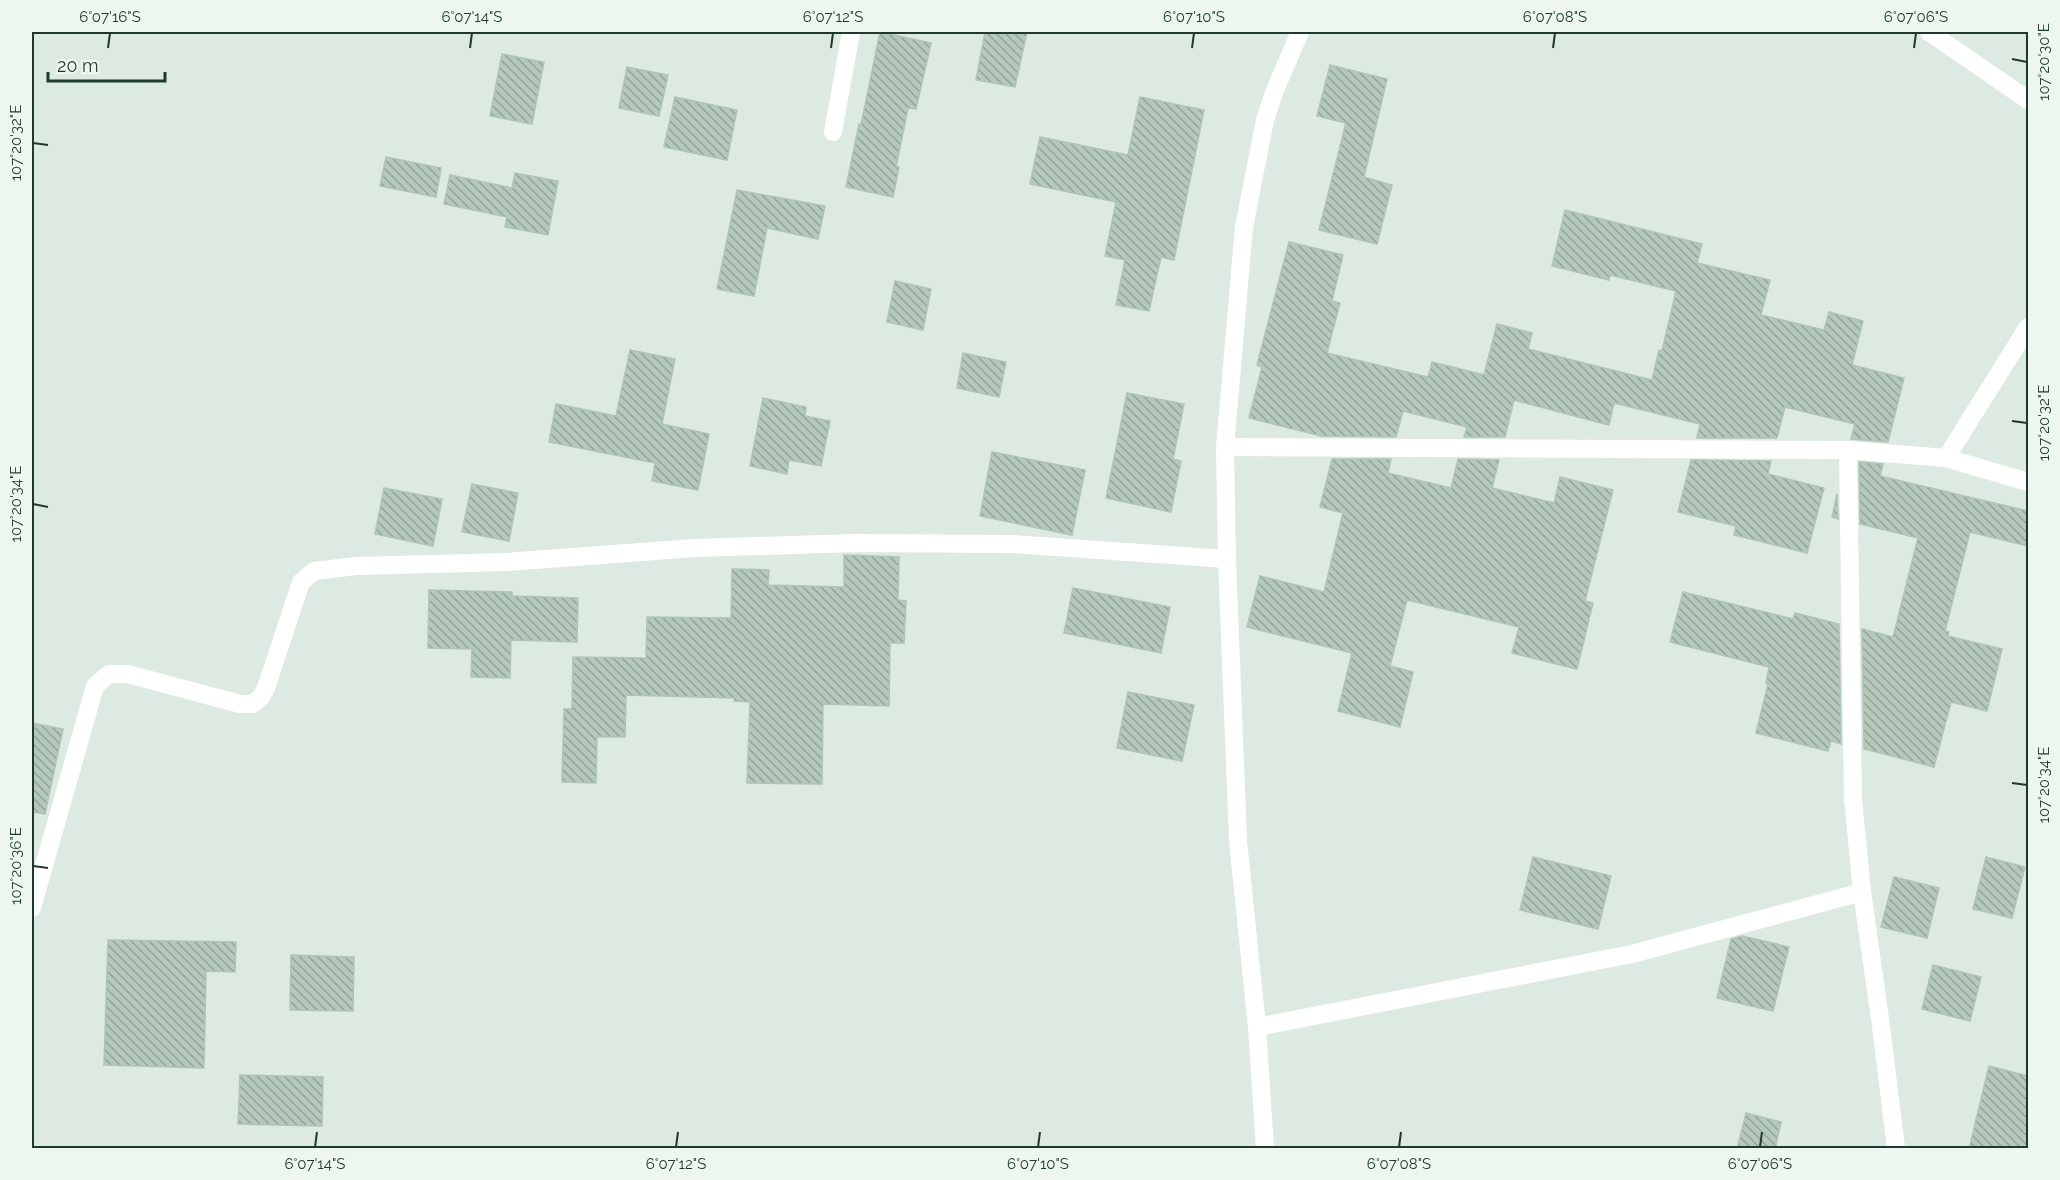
<svg xmlns="http://www.w3.org/2000/svg" width="2060" height="1180" viewBox="0 0 2060 1180" font-family="Raleway,sans-serif">
<defs>
<pattern id="building-back-hatch" width="6" height="6" patternUnits="userSpaceOnUse" patternTransform="scale(1.5)"><rect width="6" height="6" fill="#b5c8bc"/><path d="M-1 5l2 2M0 0l6 6M5-1l2 2" fill="none" stroke="#93a399"/></pattern>
</defs>
<rect width="100%" height="100%" fill="#ddeae1"/>
<!-- building -->
<g fill="url(#building-back-hatch)" stroke="#afc4b7" stroke-width="1.5">
<path d="M 880,32 L 931,43 L 916,109 L 908,108 L 896,167 L 899,167 L 893,197 L 846,187 L 859,124 L 861,125 Z"/>
<path d="M 985,32 L 1027,32 L 1015,87 L 976,80 Z"/>
<path d="M 502,54 L 544,62 L 532,124 L 490,116 Z"/>
<path d="M 1330,65 L 1387,79 L 1364,177 L 1392,185 L 1377,244 L 1319,230 L 1346,123 L 1317,116 Z"/>
<path d="M 627,67 L 668,75 L 659,116 L 619,108 Z"/>
<path d="M 675,97 L 737,110 L 727,160 L 664,147 Z"/>
<path d="M 1140,97 L 1204,110 L 1174,260 L 1161,257 L 1149,311 L 1116,305 L 1125,260 L 1105,256 L 1116,202 L 1030,184 L 1040,137 L 1128,155 Z"/>
<path d="M 386,157 L 441,168 L 436,197 L 380,186 Z"/>
<path d="M 515,173 L 558,181 L 548,235 L 505,227 L 507,217 L 444,204 L 450,175 L 512,188 Z"/>
<path d="M 737,190 L 825,206 L 818,239 L 767,228 L 754,296 L 717,289 Z"/>
<path d="M 1565,210 L 1702,244 L 1697,263 L 1770,280 L 1761,315 L 1824,330 L 1829,312 L 1863,321 L 1852,365 L 1904,378 L 1888,442 L 1851,439 L 1855,424 L 1785,407 L 1777,438 L 1697,438 L 1700,424 L 1614,403 L 1609,425 L 1514,400 L 1505,437 L 1464,437 L 1467,427 L 1403,411 L 1396,437 L 1321,436 L 1249,418 L 1262,367 L 1257,365 L 1289,242 L 1343,255 L 1332,301 L 1340,303 L 1327,353 L 1428,377 L 1432,362 L 1484,375 L 1497,324 L 1532,333 L 1528,349 L 1652,380 L 1659,350 L 1662,351 L 1676,291 L 1610,275 L 1609,280 L 1552,266 Z"/>
<path d="M 895,281 L 931,289 L 923,330 L 887,322 Z"/>
<path d="M 630,350 L 675,359 L 662,424 L 709,434 L 698,490 L 652,481 L 655,463 L 549,442 L 556,404 L 616,416 Z"/>
<path d="M 963,353 L 1006,362 L 999,397 L 957,388 Z"/>
<path d="M 1127,393 L 1184,404 L 1173,459 L 1181,461 L 1171,512 L 1106,498 Z"/>
<path d="M 763,398 L 806,407 L 805,416 L 830,421 L 821,466 L 789,460 L 787,474 L 750,466 Z"/>
<path d="M 992,452 L 1085,470 L 1072,535 L 980,516 Z"/>
<path d="M 1332,459 L 1391,459 L 1388,473 L 1451,488 L 1458,459 L 1499,460 L 1492,488 L 1554,503 L 1560,477 L 1613,490 L 1585,601 L 1593,603 L 1577,669 L 1512,653 L 1519,627 L 1407,600 L 1390,666 L 1413,672 L 1400,727 L 1338,711 L 1352,653 L 1247,627 L 1260,576 L 1324,592 L 1343,513 L 1320,507 Z"/>
<path d="M 1691,460 L 1771,461 L 1768,474 L 1824,488 L 1807,553 L 1734,535 L 1736,526 L 1678,512 Z"/>
<path d="M 1859,462 L 1883,464 L 1880,476 L 2028,511 L 2028,546 L 1970,532 L 1945,631 L 1949,632 L 1948,636 L 2002,649 L 1987,711 L 1951,702 L 1934,767 L 1864,749 L 1862,629 L 1893,637 L 1918,538 L 1860,524 Z"/>
<path d="M 472,484 L 518,493 L 509,541 L 462,532 Z"/>
<path d="M 384,488 L 442,499 L 433,546 L 375,534 Z"/>
<path d="M 1837,494 L 1838,519 L 1832,517 Z"/>
<path d="M 844,555 L 899,557 L 898,600 L 906,601 L 904,643 L 890,643 L 889,706 L 823,704 L 822,784 L 747,783 L 750,702 L 734,701 L 734,698 L 626,695 L 625,737 L 597,737 L 596,783 L 562,782 L 564,709 L 572,709 L 573,657 L 646,658 L 647,617 L 731,618 L 732,569 L 769,570 L 768,585 L 844,587 Z"/>
<path d="M 1073,588 L 1170,607 L 1161,653 L 1064,633 Z"/>
<path d="M 429,590 L 512,592 L 512,596 L 578,598 L 577,642 L 511,640 L 510,678 L 471,677 L 472,649 L 428,648 Z"/>
<path d="M 1683,592 L 1793,619 L 1795,613 L 1839,624 L 1841,744 L 1831,741 L 1828,751 L 1756,733 L 1768,684 L 1766,683 L 1769,667 L 1670,642 Z"/>
<path d="M 1128,692 L 1194,705 L 1182,761 L 1117,748 Z"/>
<path d="M 32,723 L 63,729 L 45,814 L 32,812 Z"/>
<path d="M 1533,857 L 1611,876 L 1598,929 L 1520,910 Z"/>
<path d="M 1986,857 L 2025,867 L 2012,918 L 1973,909 Z"/>
<path d="M 1894,877 L 1939,888 L 1927,938 L 1881,927 Z"/>
<path d="M 1742,936 L 1789,947 L 1773,1011 L 1717,998 L 1731,939 Z"/>
<path d="M 108,940 L 236,942 L 235,972 L 206,971 L 204,1068 L 104,1065 Z"/>
<path d="M 291,955 L 354,957 L 353,1011 L 290,1010 Z"/>
<path d="M 1933,965 L 1981,977 L 1970,1021 L 1922,1009 Z"/>
<path d="M 1989,1066 L 2028,1076 L 2028,1149 L 1969,1149 Z"/>
<path d="M 240,1075 L 323,1077 L 322,1126 L 238,1124 Z"/>
<path d="M 1746,1113 L 1781,1122 L 1775,1149 L 1737,1149 Z"/>
</g>
<g fill="none" stroke-linecap="round" stroke-linejoin="round">
<!-- minor -->
<g stroke="#fff" stroke-width="18">
<path d="M 1929,32 L 2028,100"/>
<path d="M 833,132 L 851,32"/>
<path d="M 1225,447 L 1848,450 L 1946,458 L 2028,327"/>
<path d="M 1848,450 L 1853,799 L 1862,892 L 1881,1026 L 1896,1148"/>
<path d="M 1946,458 L 2028,482"/>
<path d="M 32,908 L 95,686 L 109,674 L 128,674 L 240,704 L 253,704 L 262,696 L 266,688 L 301,582 L 314,571 L 356,566 L 506,562 L 695,548 L 855,543 L 1013,544 L 1227,559"/>
<path d="M 1257,1027 L 1632,954 L 1862,892"/>
<path d="M 1265,1148 L 1257,1027 L 1238,841 L 1227,559 L 1225,447 L 1244,227 L 1265,120 L 1275,90 L 1300,32"/>
</g>
</g>
<!-- ticks -->
<path fill="none" stroke="#1e3a2c" stroke-width="2" d="M 108,48 L 110,33M 470,48 L 472,33M 831,48 L 833,33M 1192,48 L 1194,33M 1553,48 L 1555,33M 1914,48 L 1916,33M 2012,59 L 2027,62M 33,143 L 48,145M 2012,421 L 2027,423M 33,504 L 48,507M 2012,783 L 2027,785M 33,866 L 48,868M 315,1147 L 317,1132M 676,1147 L 678,1132M 1038,1147 L 1040,1132M 1399,1147 L 1401,1132M 1760,1147 L 1762,1132"/>
<!-- border -->
<rect width="2060" height="1180" fill="none" stroke="#edf7f0" stroke-width="66"/>
<!-- scale -->
<path d="M48 72v9h117v-9" fill="none" stroke="#1e3a2c" stroke-width="3"/>
<text x="57" y="72" font-size="18" fill="#1e3a2c" stroke="#edf7f0" stroke-width="4.5" paint-order="stroke">20 m</text>
<rect x="33" y="33" width="1994" height="1114" fill="none" stroke="#1e3a2c" stroke-width="2"/>
<g font-size="15" text-anchor="middle" fill="#1e3a2c">
<text x="110" y="22">6°07'16"S</text>
<text x="472" y="22">6°07'14"S</text>
<text x="833" y="22">6°07'12"S</text>
<text x="1194" y="22">6°07'10"S</text>
<text x="1555" y="22">6°07'08"S</text>
<text x="1916" y="22">6°07'06"S</text>
<text transform="translate(2044 62) rotate(-90)" y="5">107°20'30"E</text>
<text transform="translate(16 143) rotate(-90)" y="5">107°20'32"E</text>
<text transform="translate(2044 423) rotate(-90)" y="5">107°20'32"E</text>
<text transform="translate(16 504) rotate(-90)" y="5">107°20'34"E</text>
<text transform="translate(2044 785) rotate(-90)" y="5">107°20'34"E</text>
<text transform="translate(16 866) rotate(-90)" y="5">107°20'36"E</text>
<text x="315" y="1169">6°07'14"S</text>
<text x="676" y="1169">6°07'12"S</text>
<text x="1038" y="1169">6°07'10"S</text>
<text x="1399" y="1169">6°07'08"S</text>
<text x="1760" y="1169">6°07'06"S</text>
</g>
</svg>
